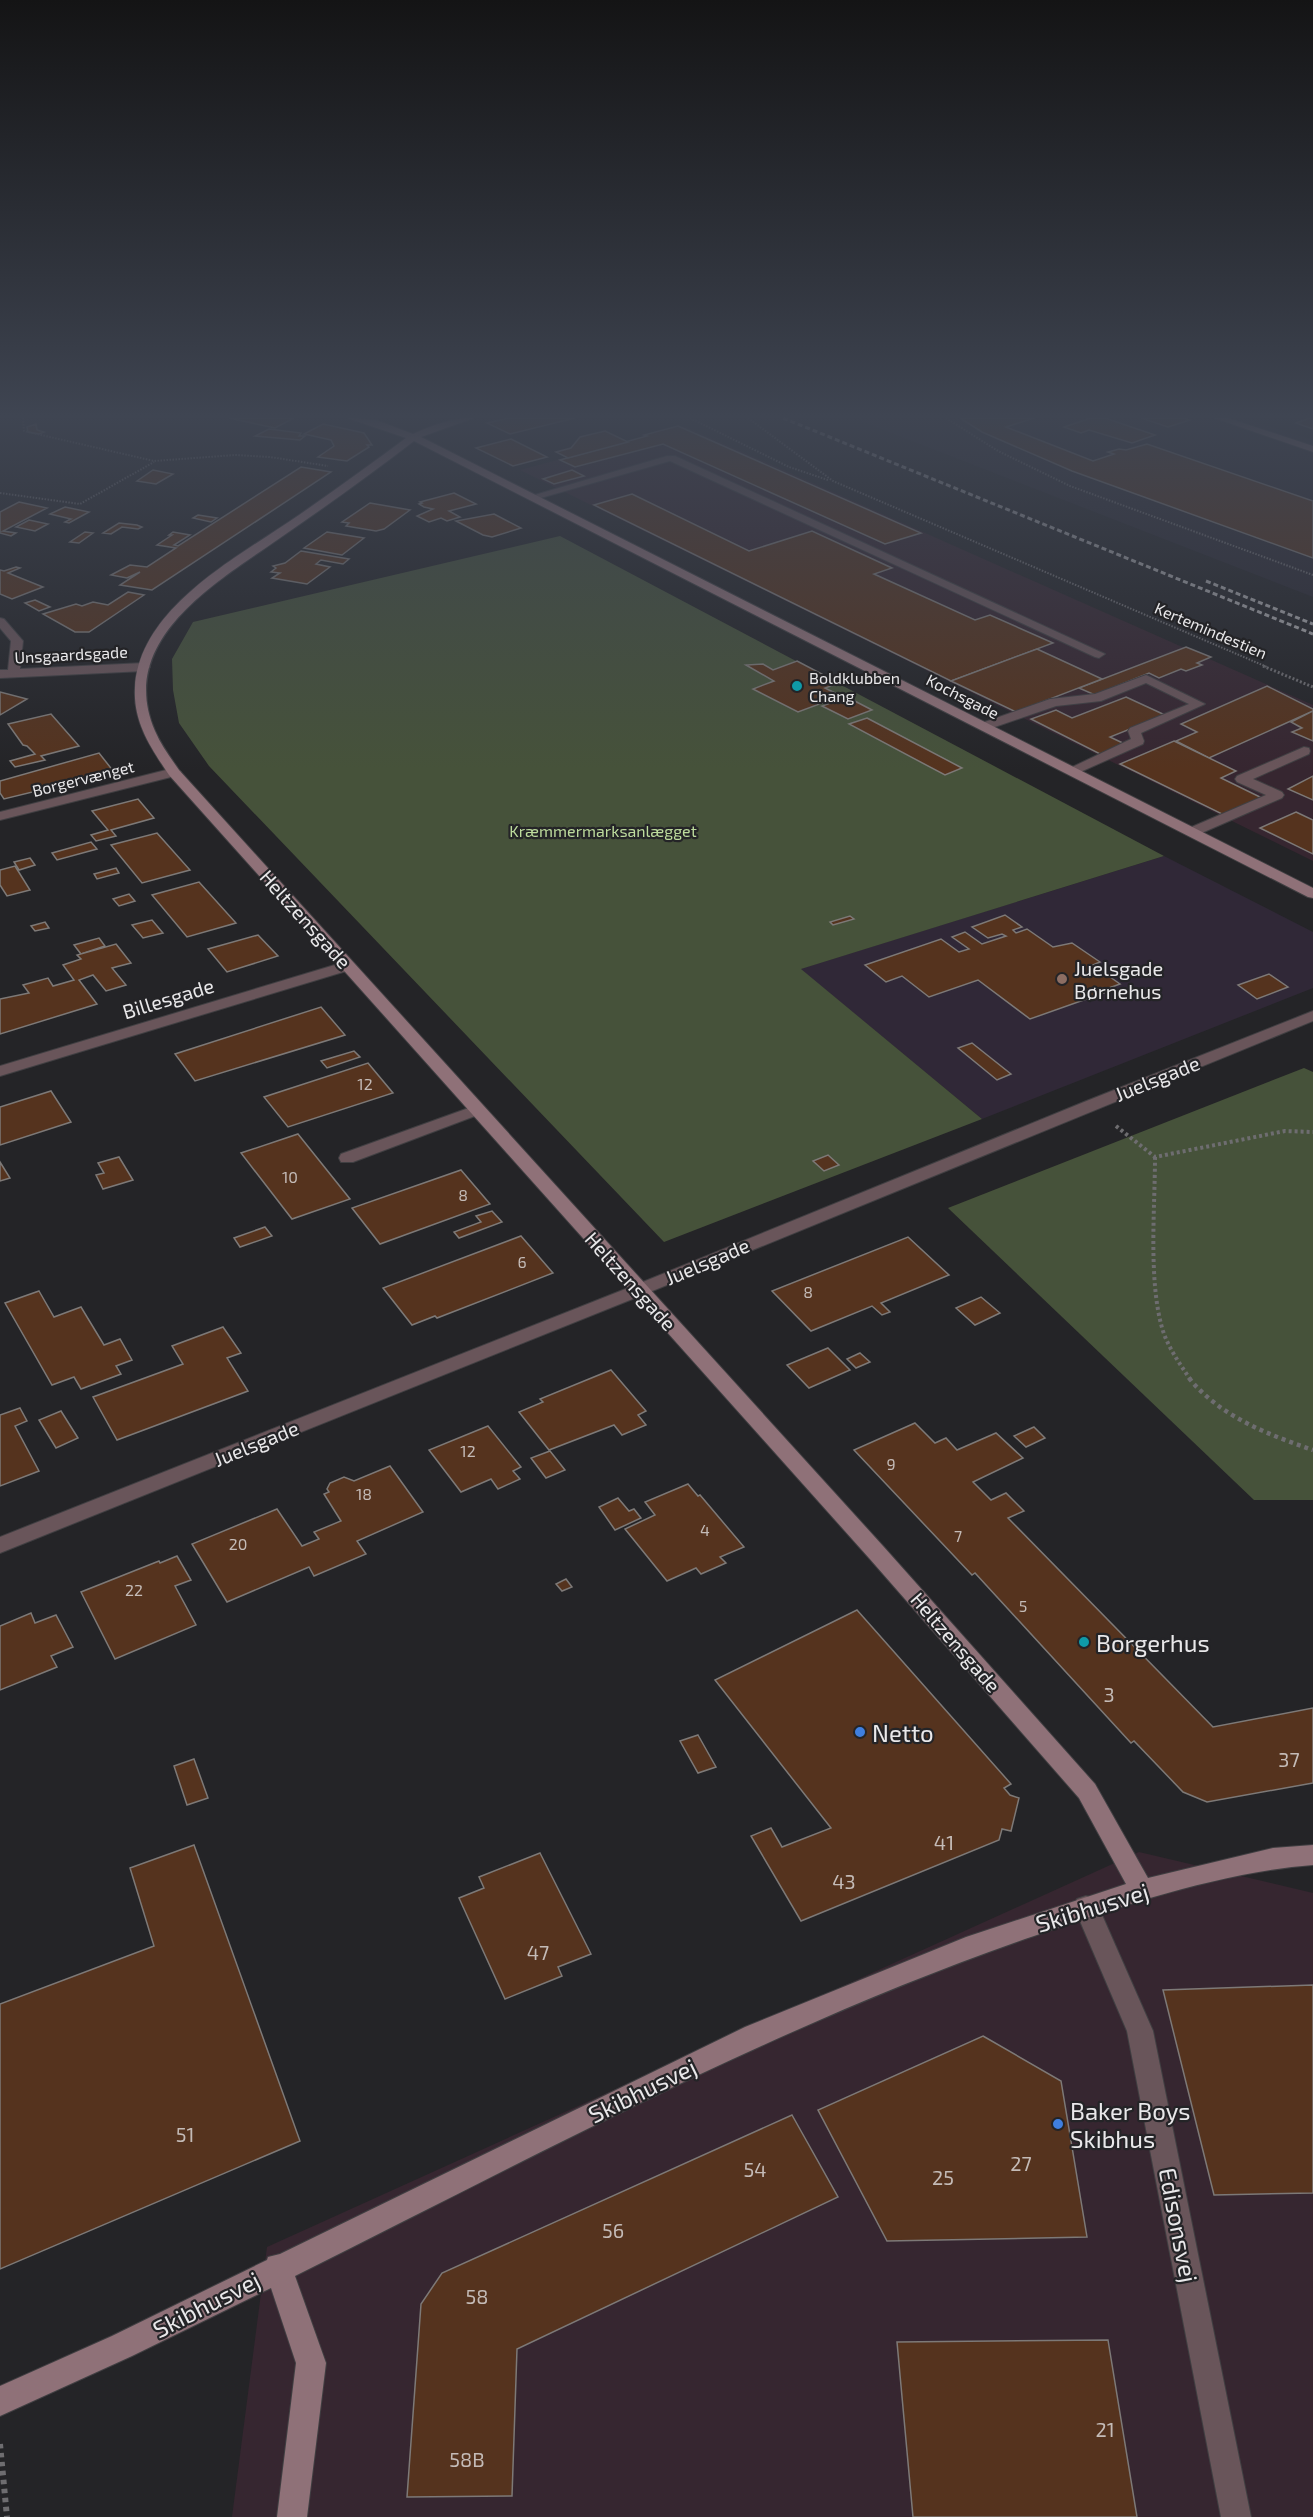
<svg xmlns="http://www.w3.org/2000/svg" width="1313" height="2517" viewBox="0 0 1313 2517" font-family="'Exo 2',sans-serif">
<rect width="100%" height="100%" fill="#242427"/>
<!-- commercial -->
<g fill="#362630">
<path d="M 684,426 L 1313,705 L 1313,861 L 520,470 Z"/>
<path d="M 1139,1852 L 1313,1893 L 1313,2517 L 232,2517 L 267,2247 Z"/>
</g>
<!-- built -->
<path fill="#2b2932" d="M 853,418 L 1243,418 L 1313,440 L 1313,597 Z"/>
<!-- education -->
<path fill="#302837" d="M 1164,856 L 1313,932 L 1313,988 L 982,1119 L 800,969 Z"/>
<!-- green -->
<g fill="#46523a">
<path d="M 560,536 L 1164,856 L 801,969 L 982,1119 L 664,1242 L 209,766 L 179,723 L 173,690 L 172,659 L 193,622 Z"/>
<path d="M 1304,1068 L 1313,1072 L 1313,1500 L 1254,1500 L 948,1208 Z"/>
</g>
<!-- building -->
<g fill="#55331e" stroke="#7d7977" stroke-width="1.5">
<path d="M 229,418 L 294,418 L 275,428 Z"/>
<path d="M 509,418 L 575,418 L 510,434 L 487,423 Z"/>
<path d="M 960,418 L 1034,418 L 1006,427 L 1093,461 L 1114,454 L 1108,452 L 1119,449 L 1126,450 L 1147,444 L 1313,501 L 1313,558 L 1072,471 L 982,432 Z"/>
<path d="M 1091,418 L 1105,418 L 1155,435 L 1132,443 L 1089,430 L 1081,433 L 1064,427 Z"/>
<path d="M 1141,418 L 1183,418 L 1190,420 L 1168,427 Z"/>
<path d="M 1313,418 L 1313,429 L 1296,423 L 1310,418 Z"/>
<path d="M 36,424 L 37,430 L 44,432 L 39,434 L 28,432 L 27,427 Z"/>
<path d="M 323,424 L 364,433 L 372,445 L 367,445 L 369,447 L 347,461 L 318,457 L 334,446 L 331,440 L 304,434 Z"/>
<path d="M 678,426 L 921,533 L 885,544 L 663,444 L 575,467 L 560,460 L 647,436 L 644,435 Z"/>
<path d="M 269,429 L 301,433 L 299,436 L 305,436 L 300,440 L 255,436 Z"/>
<path d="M 605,431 L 628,442 L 568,458 L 556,452 L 571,448 L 580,437 Z"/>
<path d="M 511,439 L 547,457 L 513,466 L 476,448 Z"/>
<path d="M 301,467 L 331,472 L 152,590 L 120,585 L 140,572 L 127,578 L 111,575 L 130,565 L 147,567 L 176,548 L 157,545 L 172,535 L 169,535 L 173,532 L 190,535 L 174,545 L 178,546 Z"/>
<path d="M 153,470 L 173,474 L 156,484 L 137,481 Z"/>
<path d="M 572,470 L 584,476 L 554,484 L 543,479 Z"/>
<path d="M 454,493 L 476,504 L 449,511 L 460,517 L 447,521 L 441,518 L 429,522 L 417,516 L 433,509 L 424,507 L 419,504 L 422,503 L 420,502 Z"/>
<path d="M 632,494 L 749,551 L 812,531 L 892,568 L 874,574 L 975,620 L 990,615 L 1053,643 L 951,681 L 594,505 Z"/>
<path d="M 19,502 L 47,508 L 3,531 L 16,533 L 11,536 L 0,533 L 0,512 Z"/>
<path d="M 370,503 L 410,510 L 384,529 L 376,531 L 346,526 L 349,523 L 342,522 Z"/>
<path d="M 65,507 L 89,512 L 69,523 L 65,522 L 71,519 L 50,514 Z"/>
<path d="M 494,514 L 521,528 L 492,537 L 483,535 L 456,521 Z"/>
<path d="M 198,515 L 217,518 L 211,522 L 193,518 Z"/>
<path d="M 29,520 L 48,524 L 35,531 L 16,527 Z"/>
<path d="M 119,523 L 137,525 L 142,527 L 138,529 L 122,527 L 111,534 L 103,533 Z"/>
<path d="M 85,532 L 93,533 L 79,543 L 70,542 Z"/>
<path d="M 327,532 L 364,538 L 342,555 L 304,548 Z"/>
<path d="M 301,551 L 349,559 L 343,564 L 321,560 L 316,564 L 330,567 L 307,584 L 272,578 L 280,573 L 271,572 L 276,568 L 273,566 L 285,563 Z"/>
<path d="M 16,567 L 20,568 L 8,573 L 43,587 L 12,599 L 0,594 L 0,570 L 4,571 Z"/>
<path d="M 128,592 L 144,595 L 89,632 L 75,632 L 43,614 L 76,604 L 82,606 L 93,602 L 108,605 Z"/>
<path d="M 35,600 L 50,607 L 39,611 L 25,603 Z"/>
<path d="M 1186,647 L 1211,657 L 1197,663 L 1202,665 L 1186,671 L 1181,669 L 1159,678 L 1149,673 L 1095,695 L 1079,688 Z"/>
<path d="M 1037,649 L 1102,679 L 1016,712 L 951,681 Z"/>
<path d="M 797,661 L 839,683 L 825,688 L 841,696 L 798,712 L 753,689 L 774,681 L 746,665 L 763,664 L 773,670 Z"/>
<path d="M 1267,686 L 1313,709 L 1313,711 L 1209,758 L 1176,741 L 1197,732 L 1181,724 Z"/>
<path d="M 0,692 L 27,699 L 0,715 Z"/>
<path d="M 847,697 L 872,710 L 848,719 L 822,706 Z"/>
<path d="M 1126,697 L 1165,715 L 1110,737 L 1127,745 L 1102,755 L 1031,719 L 1056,710 L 1072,718 Z"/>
<path d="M 1313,711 L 1313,741 L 1292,732 L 1302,728 L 1291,722 Z"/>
<path d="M 51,714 L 79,746 L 41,756 L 45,760 L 15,767 L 10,761 L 35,754 L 27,746 L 23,745 L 8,724 Z"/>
<path d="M 867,718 L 962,768 L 945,775 L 849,724 Z"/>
<path d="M 1174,741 L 1236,771 L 1221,778 L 1262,798 L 1224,815 L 1120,764 Z"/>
<path d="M 99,753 L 114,772 L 4,799 L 0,793 L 0,781 Z"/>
<path d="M 1313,776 L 1313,800 L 1288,789 Z"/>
<path d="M 138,799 L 154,818 L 111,830 L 116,836 L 96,841 L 91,835 L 108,830 L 92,811 Z"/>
<path d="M 1296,812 L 1313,820 L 1313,854 L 1260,828 Z"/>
<path d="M 157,833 L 190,870 L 142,883 L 111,845 Z"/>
<path d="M 91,842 L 97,849 L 57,860 L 52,853 Z"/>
<path d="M 30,858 L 35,865 L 19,870 L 14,862 Z"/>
<path d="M 15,866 L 30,890 L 7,896 L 0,885 L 0,870 Z"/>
<path d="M 116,868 L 119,873 L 97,879 L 94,874 Z"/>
<path d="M 199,882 L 236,923 L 187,937 L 152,895 Z"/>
<path d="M 129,894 L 135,901 L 119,906 L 113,899 Z"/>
<path d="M 1005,915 L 1022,927 L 1013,930 L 1016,933 L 1027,929 L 1053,947 L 1072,943 L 1100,962 L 1093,965 L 1120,984 L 1109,988 L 1112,990 L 1030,1019 L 978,980 L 929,997 L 902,976 L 886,982 L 865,965 L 941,939 L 959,952 L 969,949 L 952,937 L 965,932 L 982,944 L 1006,936 L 1002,934 L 988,938 L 972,927 Z"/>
<path d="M 850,916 L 854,919 L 833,925 L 830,922 Z"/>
<path d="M 152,920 L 163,933 L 143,938 L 132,925 Z"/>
<path d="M 45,922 L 49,928 L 35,931 L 31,926 Z"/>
<path d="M 258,935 L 278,956 L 227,972 L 208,949 Z"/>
<path d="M 99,938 L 105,946 L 81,954 L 74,945 Z"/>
<path d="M 116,944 L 131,963 L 112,968 L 126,985 L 106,991 L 93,975 L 79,980 L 97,1004 L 0,1034 L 0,999 L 29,993 L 23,985 L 48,978 L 53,986 L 74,980 L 63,965 L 81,959 L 77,955 Z"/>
<path d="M 1269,974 L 1288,987 L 1257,999 L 1238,985 Z"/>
<path d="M 321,1007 L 345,1035 L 195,1081 L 175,1054 Z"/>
<path d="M 972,1043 L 1011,1074 L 997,1080 L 958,1048 Z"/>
<path d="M 354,1051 L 360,1057 L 327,1068 L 321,1061 Z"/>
<path d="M 368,1063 L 393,1093 L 288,1127 L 264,1097 Z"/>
<path d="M 51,1091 L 71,1122 L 0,1145 L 0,1107 Z"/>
<path d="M 298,1134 L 350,1199 L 292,1219 L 241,1153 Z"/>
<path d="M 828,1155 L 839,1165 L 824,1171 L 813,1161 Z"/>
<path d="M 119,1157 L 133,1180 L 103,1189 L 96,1175 L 104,1173 L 98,1163 Z"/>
<path d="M 0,1162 L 10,1178 L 0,1181 Z"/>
<path d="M 461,1170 L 490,1204 L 380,1244 L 352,1208 Z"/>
<path d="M 492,1211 L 502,1222 L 459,1238 L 454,1232 L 481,1222 L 476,1216 Z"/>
<path d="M 265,1227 L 272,1236 L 240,1247 L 234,1238 Z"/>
<path d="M 521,1236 L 553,1273 L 437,1318 L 435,1316 L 412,1325 L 383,1288 Z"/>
<path d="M 908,1237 L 949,1275 L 881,1303 L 890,1312 L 882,1315 L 872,1306 L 811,1331 L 772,1291 Z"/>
<path d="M 39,1291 L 54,1317 L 81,1307 L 104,1345 L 120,1339 L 132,1360 L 116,1366 L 121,1374 L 81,1389 L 74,1377 L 52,1385 L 5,1303 Z"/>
<path d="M 981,1297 L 1000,1313 L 975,1325 L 956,1308 Z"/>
<path d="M 223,1327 L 241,1353 L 227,1358 L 248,1391 L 117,1440 L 93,1397 L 183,1364 L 172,1346 Z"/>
<path d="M 828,1348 L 850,1370 L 809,1388 L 787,1365 Z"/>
<path d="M 860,1353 L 870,1362 L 856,1368 L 847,1359 Z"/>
<path d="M 611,1370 L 646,1411 L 638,1415 L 646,1425 L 622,1435 L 614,1425 L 549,1450 L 519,1412 L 543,1402 L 540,1399 Z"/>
<path d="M 20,1408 L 27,1421 L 15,1426 L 39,1471 L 0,1486 L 0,1415 Z"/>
<path d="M 61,1411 L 78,1438 L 56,1448 L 39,1420 Z"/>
<path d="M 915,1423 L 935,1443 L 946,1438 L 957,1450 L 996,1433 L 1023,1458 L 973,1482 L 991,1500 L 1006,1493 L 1024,1511 L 1008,1518 L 1213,1727 L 1313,1708 L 1313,1783 L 1207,1802 L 1183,1792 L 1134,1741 L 1131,1743 L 975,1573 L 972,1575 L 854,1450 Z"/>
<path d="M 488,1426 L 521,1467 L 513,1471 L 520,1479 L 498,1489 L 491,1479 L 461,1492 L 429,1450 Z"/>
<path d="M 1034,1427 L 1045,1438 L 1026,1447 L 1014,1436 Z"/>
<path d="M 550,1451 L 565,1470 L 546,1478 L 531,1458 Z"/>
<path d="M 390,1466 L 423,1512 L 357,1541 L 366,1554 L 314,1576 L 309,1567 L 227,1602 L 192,1544 L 277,1509 L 302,1546 L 319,1539 L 314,1532 L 341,1521 L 324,1494 L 329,1492 L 327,1489 L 330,1483 L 344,1477 L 354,1481 Z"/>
<path d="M 688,1484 L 698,1496 L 700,1495 L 744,1547 L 720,1557 L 726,1563 L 701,1574 L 696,1568 L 667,1581 L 625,1529 L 655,1515 L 645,1502 Z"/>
<path d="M 618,1498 L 629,1511 L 634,1509 L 641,1518 L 615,1530 L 599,1507 Z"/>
<path d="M 177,1556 L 191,1580 L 175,1586 L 196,1625 L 115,1659 L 81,1592 L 159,1561 L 160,1563 Z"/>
<path d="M 566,1579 L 572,1587 L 562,1591 L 556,1584 Z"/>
<path d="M 857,1610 L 1011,1784 L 1004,1788 L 1010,1795 L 1019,1798 L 1011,1831 L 1002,1829 L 999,1840 L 801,1921 L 751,1836 L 771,1828 L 782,1847 L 831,1828 L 715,1680 Z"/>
<path d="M 31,1613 L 35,1623 L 56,1615 L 73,1647 L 51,1656 L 57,1667 L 0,1690 L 0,1626 Z"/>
<path d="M 698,1735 L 716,1767 L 698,1773 L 680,1741 Z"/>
<path d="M 194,1759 L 208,1798 L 187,1805 L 174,1766 Z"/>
<path d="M 194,1845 L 300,2141 L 0,2269 L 0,2004 L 154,1946 L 130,1868 Z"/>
<path d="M 540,1853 L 591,1954 L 558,1967 L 562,1976 L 505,1999 L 459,1898 L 484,1888 L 479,1877 Z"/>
<path d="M 1313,1985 L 1313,2193 L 1214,2195 L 1163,1990 Z"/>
<path d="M 983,2036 L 1061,2081 L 1087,2237 L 887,2241 L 818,2110 Z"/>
<path d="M 792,2115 L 838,2197 L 517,2349 L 512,2496 L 407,2497 L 421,2304 L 442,2273 Z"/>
<path d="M 1108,2340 L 1137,2517 L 913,2517 L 897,2342 Z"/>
</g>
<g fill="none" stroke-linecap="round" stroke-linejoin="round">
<!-- lane casing -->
<g stroke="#403f42" stroke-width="2">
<g id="lane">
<path d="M 667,456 L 675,456 L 1105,654 L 1099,658 L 1095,657 L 670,461 L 537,499 L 528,497 Z"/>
<path d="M 1146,675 L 1205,704 L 1141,733 L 1144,741 L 1143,744 L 1078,773 L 1068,773 L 1066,770 L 1131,739 L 1128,731 L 1130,728 L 1189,704 L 1146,683 L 1101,701 L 1056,706 L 986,730 L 980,726 L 982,723 L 1050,699 L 1095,694 Z"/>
<path d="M 1304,747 L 1309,748 L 1310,751 L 1309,754 L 1253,779 L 1282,792 L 1284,795 L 1282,798 L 1197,835 L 1187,835 L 1185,832 L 1187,829 L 1266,795 L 1237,782 L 1235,779 L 1237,776 Z"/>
<path d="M 477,1105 L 483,1107 L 485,1110 L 483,1113 L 353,1162 L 341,1162 L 339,1158 L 341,1154 Z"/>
<path d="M 1086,1896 L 1095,1899 L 1153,2031 L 1251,2517 L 1221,2517 L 1127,2031 L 1074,1907 L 1077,1899 Z"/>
</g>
</g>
<!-- street casing -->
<g stroke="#403f42" stroke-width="2">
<g id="street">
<path d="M 0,618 L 4,619 L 23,641 L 20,669 L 144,663 L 150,667 L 144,671 L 0,678 L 0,670 L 8,670 L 11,641 L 0,628 Z"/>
<path d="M 174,768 L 181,772 L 179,775 L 0,820 L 0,812 Z"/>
<path d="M 348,961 L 353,963 L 356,966 L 353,969 L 0,1076 L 0,1066 Z"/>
<path d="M 1313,1011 L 1313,1021 L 645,1294 L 0,1553 L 0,1537 L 633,1286 L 1084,1102 Z"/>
</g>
</g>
<!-- secondary casing -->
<g stroke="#403f42" stroke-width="2">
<g id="secondary">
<path d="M 347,418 L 376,420 L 413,434 C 433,425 451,418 474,418 L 421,437 L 1313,888 L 1313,898 L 1308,897 L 414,441 C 370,475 325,507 280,538 C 219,581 115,639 155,731 C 161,745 170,757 179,770 L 883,1546 L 1095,1784 L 1148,1878 L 1273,1848 L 1313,1845 L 1313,1865 C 1222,1872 1121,1906 1034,1936 C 778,2024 538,2155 295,2276 L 326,2363 L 307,2517 L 277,2517 L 296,2363 L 271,2288 L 132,2356 L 0,2416 L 0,2386 L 112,2336 L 267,2260 L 268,2257 L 280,2254 L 745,2027 L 966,1937 L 1126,1884 L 1079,1798 L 869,1558 L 169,775 C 151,748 133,722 135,688 C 139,607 240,556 299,515 C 335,490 371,464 406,438 Z"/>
<path d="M 1214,418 L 1228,418 L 1313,446 L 1313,452 Z"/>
</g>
</g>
<!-- path-far4 -->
<g stroke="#6e6d70" stroke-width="2" stroke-dasharray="1.5 1.5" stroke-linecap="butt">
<path d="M 23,418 L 24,431 L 154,461 L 235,455 L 270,457 L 328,466"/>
<path d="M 690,418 L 789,467 L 828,480"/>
<path d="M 748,418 L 833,481 L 1267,667"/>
<path d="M 946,418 L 998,451 L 1070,486 L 1313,575"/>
<path d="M 0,493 L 80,504 L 154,462"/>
</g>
<!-- path-far3 -->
<path stroke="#6e6d70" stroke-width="3" stroke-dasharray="2 2" stroke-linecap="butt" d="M 1263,666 L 1313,687"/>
<!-- path-far2 -->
<g stroke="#6e6d70" stroke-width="4" stroke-dasharray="3 3" stroke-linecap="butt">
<path d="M 1116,1126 L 1155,1157 L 1285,1131 L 1313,1132"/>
<path d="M 1155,1157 C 1155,1208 1148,1283 1163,1331 C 1169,1349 1180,1364 1190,1379"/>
</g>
<!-- path-far1 -->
<path stroke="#6e6d70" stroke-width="4.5" stroke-dasharray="4 4" stroke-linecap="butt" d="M 1189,1378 C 1219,1416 1269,1435 1313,1450"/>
<!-- path -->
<path stroke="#6e6d70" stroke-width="6" stroke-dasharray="4.5 4.5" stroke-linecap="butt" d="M 0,2444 L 7,2517"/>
<!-- lane -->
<use href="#lane" fill="#69555a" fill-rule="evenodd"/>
<!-- street -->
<use href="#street" fill="#69555a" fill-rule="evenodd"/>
<!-- secondary -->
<use href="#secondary" fill="#8f7178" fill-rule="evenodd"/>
<!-- rail -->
<g stroke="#a8a7a9" stroke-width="3" stroke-dasharray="5 3" stroke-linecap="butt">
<path d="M 783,418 L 1313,634"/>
<path d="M 1206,581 L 1313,624"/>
</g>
</g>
<!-- sky -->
<linearGradient id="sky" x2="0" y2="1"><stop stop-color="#141415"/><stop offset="0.54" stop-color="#3f4552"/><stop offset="1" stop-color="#3f4552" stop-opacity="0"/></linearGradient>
<rect width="1313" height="770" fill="url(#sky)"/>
<!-- markers -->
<g fill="#0f9aa8" stroke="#242427" stroke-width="2">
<circle cx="797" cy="686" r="6"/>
<circle cx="1084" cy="1642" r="6"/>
</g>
<circle fill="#8d6e63" stroke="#242427" stroke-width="2" cx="1062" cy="979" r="6"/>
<g fill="#3f7fe0" stroke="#242427" stroke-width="2">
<circle cx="860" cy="1732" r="6"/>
<circle cx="1058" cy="2124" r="6"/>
</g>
<g text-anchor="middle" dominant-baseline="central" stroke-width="4.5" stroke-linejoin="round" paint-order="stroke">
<!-- far-street labels -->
<g font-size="16" fill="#e9e8ea" stroke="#242427">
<text transform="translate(1211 630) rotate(23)">Kertemindestien</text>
<text transform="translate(71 654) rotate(-3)">Unsgaardsgade</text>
<text transform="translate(963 696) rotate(27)">Kochsgade</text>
<text transform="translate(83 778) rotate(-14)">Borgervænget</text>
</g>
<!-- far-poi labels -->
<g font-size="16" fill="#e9e8ea" stroke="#242427" text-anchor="start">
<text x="809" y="677">Boldklubben<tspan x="809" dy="18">Chang</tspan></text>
</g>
<!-- far-park labels -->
<g font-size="16" fill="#bddb9d" stroke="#242427">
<text x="603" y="830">Kræmmermarksanlægget</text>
</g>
<!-- number labels -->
<g font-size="16" fill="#c4bbb7">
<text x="365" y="1083">12</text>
<text x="290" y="1176">10</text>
<text x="463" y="1194">8</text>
<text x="522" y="1261">6</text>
<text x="808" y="1291">8</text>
<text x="468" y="1450">12</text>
<text x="891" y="1463">9</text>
<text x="364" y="1493">18</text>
<text x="705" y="1529">4</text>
<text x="958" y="1535">7</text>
<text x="238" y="1543">20</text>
<text x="134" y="1589">22</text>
<text x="1023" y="1605">5</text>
</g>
<!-- street labels -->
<g font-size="20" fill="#e9e8ea" stroke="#242427">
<text transform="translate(306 919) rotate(48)">Heltzensgade</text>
<text transform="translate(168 998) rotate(-17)">Billesgade</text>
<text transform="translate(1157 1078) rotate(-22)">Juelsgade</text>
<text transform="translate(707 1261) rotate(-23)">Juelsgade</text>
<text transform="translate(631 1281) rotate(48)">Heltzensgade</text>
<text transform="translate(256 1443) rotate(-22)">Juelsgade</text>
<text transform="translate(956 1642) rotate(49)">Heltzensgade</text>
</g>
<!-- poi labels -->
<g font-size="20" fill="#e9e8ea" stroke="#242427" text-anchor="start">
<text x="1074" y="968">Juelsgade<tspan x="1074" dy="23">Børnehus</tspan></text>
</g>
<!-- near-number labels -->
<g font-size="20" fill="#c4bbb7">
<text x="1109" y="1694">3</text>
<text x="1289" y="1759">37</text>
<text x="944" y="1842">41</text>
<text x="844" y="1881">43</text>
<text x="538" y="1952">47</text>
<text x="185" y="2134">51</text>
<text x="1021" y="2163">27</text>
<text x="755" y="2169">54</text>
<text x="943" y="2177">25</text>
<text x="613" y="2230">56</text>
<text x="477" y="2296">58</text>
<text x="1105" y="2429">21</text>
<text x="467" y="2459">58B</text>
</g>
<!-- near-poi labels -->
<g font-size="24" fill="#e9e8ea" stroke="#242427" text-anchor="start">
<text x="1096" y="1642">Borgerhus</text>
<text x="872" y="1732">Netto</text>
<text x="1070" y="2110">Baker Boys<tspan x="1070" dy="28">Skibhus</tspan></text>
</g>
<!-- near-street labels -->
<g font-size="24" fill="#e9e8ea" stroke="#242427">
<text transform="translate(1092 1907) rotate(-17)">Skibhusvej</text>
<text transform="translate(642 2090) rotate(-26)">Skibhusvej</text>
<text transform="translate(1179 2225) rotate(79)">Edisonsvej</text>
<text transform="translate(206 2304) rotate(-27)">Skibhusvej</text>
</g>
</g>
</svg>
